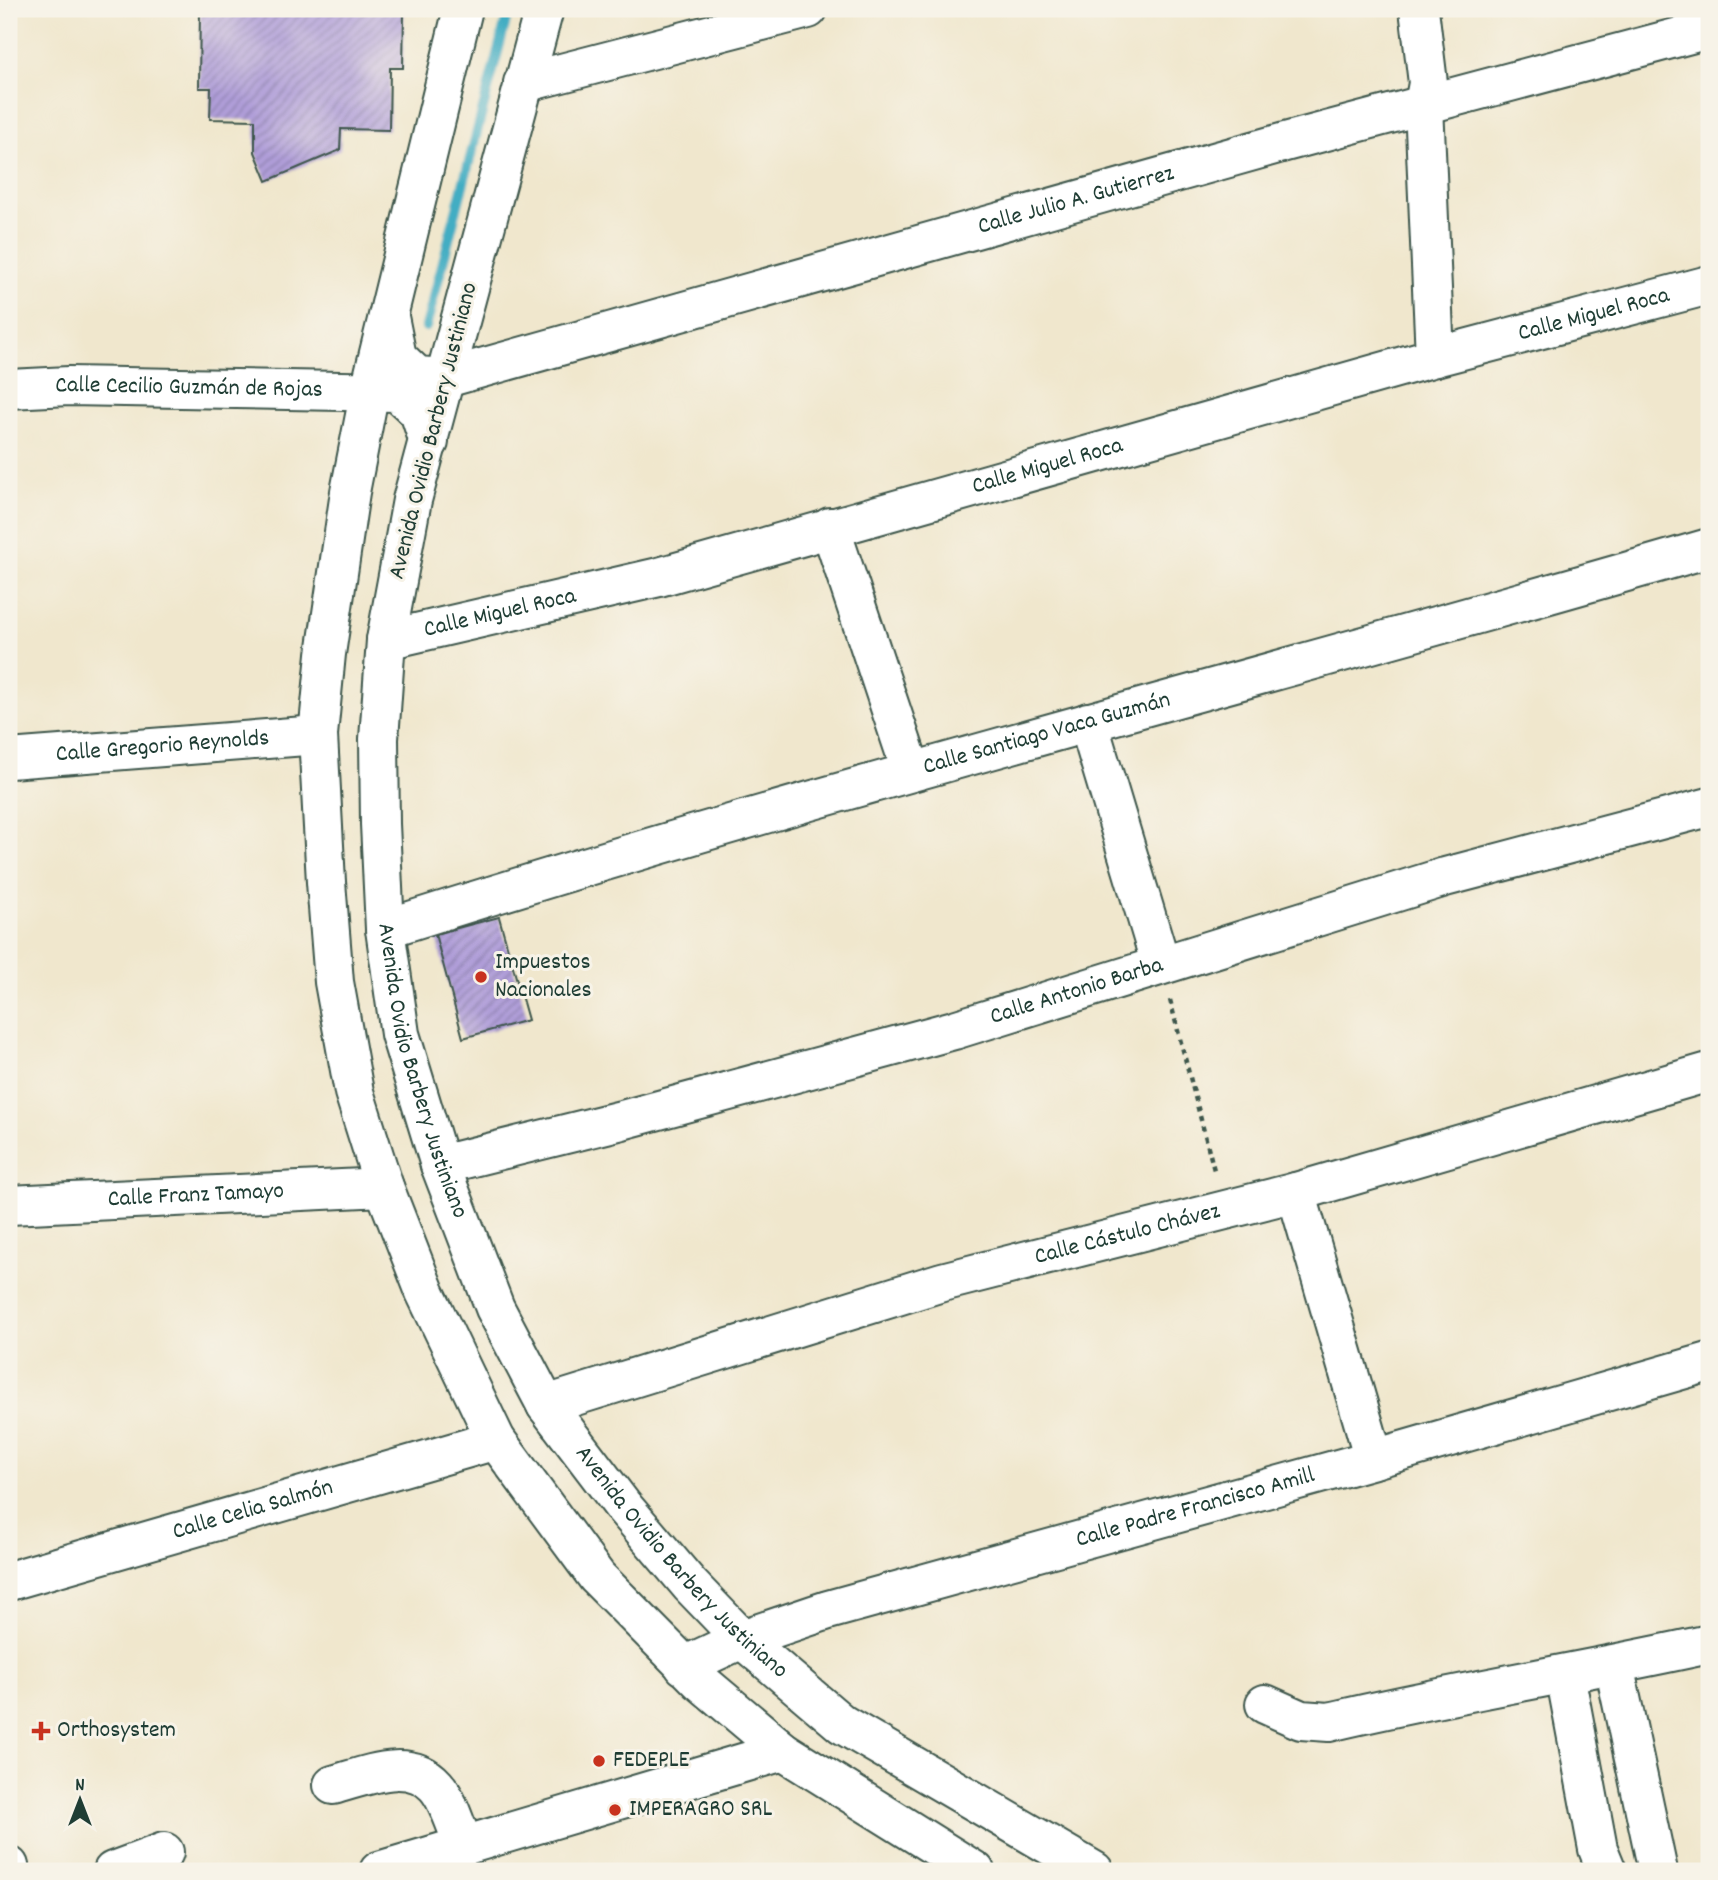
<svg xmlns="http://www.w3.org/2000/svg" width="1718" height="1880" viewBox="0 0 1718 1880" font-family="Dekko,sans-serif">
<defs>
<pattern id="building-hatch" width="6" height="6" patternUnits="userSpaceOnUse" patternTransform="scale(1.75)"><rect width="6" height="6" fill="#b09ed9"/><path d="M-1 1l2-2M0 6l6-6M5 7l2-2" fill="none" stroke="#8f82b1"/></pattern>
</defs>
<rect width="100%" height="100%" fill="#f7f3e8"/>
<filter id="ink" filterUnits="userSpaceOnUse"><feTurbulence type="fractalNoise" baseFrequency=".0143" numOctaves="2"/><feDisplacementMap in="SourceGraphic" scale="14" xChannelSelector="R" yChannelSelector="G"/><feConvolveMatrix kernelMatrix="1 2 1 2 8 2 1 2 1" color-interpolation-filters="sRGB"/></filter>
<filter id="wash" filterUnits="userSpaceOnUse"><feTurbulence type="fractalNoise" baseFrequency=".00686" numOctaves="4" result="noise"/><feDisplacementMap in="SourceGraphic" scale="28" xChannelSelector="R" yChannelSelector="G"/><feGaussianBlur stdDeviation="1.57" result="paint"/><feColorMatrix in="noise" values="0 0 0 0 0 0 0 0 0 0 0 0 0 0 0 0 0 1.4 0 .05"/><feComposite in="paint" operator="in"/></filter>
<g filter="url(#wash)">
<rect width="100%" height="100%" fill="#f0e7cd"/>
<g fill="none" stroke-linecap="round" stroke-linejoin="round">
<!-- stream -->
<path stroke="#43adc3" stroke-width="10" d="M 426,327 L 509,9"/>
</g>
<g id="blocks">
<!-- building -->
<g fill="url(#building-hatch)">
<path d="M 200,9 L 404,11 L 403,68 L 390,68 L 389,130 L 341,129 L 340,150 L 267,181 L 255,152 L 255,120 L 210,119 L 211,88 L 199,88 Z"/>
<path d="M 499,917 L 528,1020 L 463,1038 L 435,934 Z"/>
</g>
</g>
</g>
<g filter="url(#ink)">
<use href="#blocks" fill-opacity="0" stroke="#3e564b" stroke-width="2"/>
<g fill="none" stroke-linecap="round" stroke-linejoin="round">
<!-- minor casing -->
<g stroke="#3e564b" stroke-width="42">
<g id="minor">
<path d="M 463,9 L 370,390 L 350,492 L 326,654 L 318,735 L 326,882 L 334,982 L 354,1092 L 384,1187 L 425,1292 L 496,1440 L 597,1577 L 700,1681 L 783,1751 L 975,1871"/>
<path id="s1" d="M 544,9 L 412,500 L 386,640 L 379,739 L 380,824 L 385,929 L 400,1034 L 440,1165 L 495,1308 L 546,1405 L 622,1505 L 690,1585 L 742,1639 L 842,1724 L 1094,1871"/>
<path d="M 1419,9 L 1428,83 L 1424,105 L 1435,357"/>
<path d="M 523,83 L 808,9"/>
<path id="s2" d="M 389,317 L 397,357 L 417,376 L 446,378 L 1285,142 L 1709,29"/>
<path id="s3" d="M 9,389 L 69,386 L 397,392 L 419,412 L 429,442"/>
<path d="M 830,527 L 911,770"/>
<path id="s4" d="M 386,640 L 659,577 L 1435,357 L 1709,285"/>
<path d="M 1088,722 L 1161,965"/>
<path id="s5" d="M 9,759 L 318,735"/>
<path id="s6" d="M 385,929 C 823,789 1268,677 1709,548"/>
<path id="s7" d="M 440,1165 L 622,1120 L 954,1030 L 1445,877 L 1709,807"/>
<path d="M 1296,1192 L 1374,1459"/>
<path id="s8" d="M 9,1205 L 384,1187"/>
<path id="s9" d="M 546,1405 L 942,1282 L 1296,1192 L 1709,1072"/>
<path id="s10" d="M 9,1581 L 496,1440"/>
<path d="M 1614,1665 L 1658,1871"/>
<path id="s11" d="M 684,1666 L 742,1639 L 828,1610 L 1374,1459 L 1709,1362"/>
<path d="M 1565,1674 L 1598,1849 L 1607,1871"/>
<path d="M 1265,1704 L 1301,1720 L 1329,1722 C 1455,1692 1583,1672 1709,1644"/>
<path d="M 333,1785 C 366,1776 409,1756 436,1786 C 449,1800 456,1828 464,1846"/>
<path d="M 9,1866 L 10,1871"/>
<path d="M 113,1871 L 164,1852"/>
<path d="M 379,1871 L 783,1751"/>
</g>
</g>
<!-- path -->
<path stroke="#3e564b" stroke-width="4.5" stroke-dasharray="5 5" stroke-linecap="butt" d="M 1170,1000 L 1215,1174"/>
<!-- minor -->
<use href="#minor" stroke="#fff" stroke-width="38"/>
</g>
</g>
<!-- markers -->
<g fill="#c8321e" stroke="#f7f3e8" stroke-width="2.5">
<circle cx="481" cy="977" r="7"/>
<path d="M37.5 1720.5h7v7h7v7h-7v7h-7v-7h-7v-7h7z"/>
<circle cx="599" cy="1761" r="7"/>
<circle cx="615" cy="1810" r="7"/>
</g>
<g text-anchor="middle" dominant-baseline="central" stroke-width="6" stroke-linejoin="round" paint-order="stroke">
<!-- street labels -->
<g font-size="24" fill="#1f3d34" stroke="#f7f3e8">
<text stroke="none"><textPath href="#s2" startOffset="752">Calle Julio A. Gutierrez</textPath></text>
<text stroke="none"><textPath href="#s4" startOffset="1251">Calle Miguel Roca</textPath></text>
<text stroke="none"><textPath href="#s3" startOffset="180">Calle Cecilio Guzmán de Rojas</textPath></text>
<text transform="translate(434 431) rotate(-76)">Avenida Ovidio Barbery Justiniano</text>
<text stroke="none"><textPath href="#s4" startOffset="684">Calle Miguel Roca</textPath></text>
<text stroke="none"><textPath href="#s4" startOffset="117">Calle Miguel Roca</textPath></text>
<text stroke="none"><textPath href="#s6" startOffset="690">Calle Santiago Vaca Guzmán</textPath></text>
<text stroke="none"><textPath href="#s5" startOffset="154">Calle Gregorio Reynolds</textPath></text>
<text stroke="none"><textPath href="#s7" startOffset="660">Calle Antonio Barba</textPath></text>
<text stroke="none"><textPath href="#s1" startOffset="1087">Avenida Ovidio Barbery Justiniano</textPath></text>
<text stroke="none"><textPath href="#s8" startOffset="187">Calle Franz Tamayo</textPath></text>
<text stroke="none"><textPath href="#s9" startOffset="606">Calle Cástulo Chávez</textPath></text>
<text stroke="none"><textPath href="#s11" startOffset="536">Calle Padre Francisco Amill</textPath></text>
<text stroke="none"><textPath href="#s10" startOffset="254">Calle Celia Salmón</textPath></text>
<text stroke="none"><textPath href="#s1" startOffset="1654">Avenida Ovidio Barbery Justiniano</textPath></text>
</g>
<!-- poi labels -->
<g font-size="24" fill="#1f3d34" stroke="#f7f3e8" text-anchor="start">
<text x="495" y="963">Impuestos<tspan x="495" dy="28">Nacionales</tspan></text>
<text x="57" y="1731">Orthosystem</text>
<text x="613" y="1761">FEDEPLE</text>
<text x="629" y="1810">IMPERAGRO SRL</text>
</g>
</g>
<!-- margin -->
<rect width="1718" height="1880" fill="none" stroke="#f7f3e8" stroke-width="35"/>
<!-- north arrow -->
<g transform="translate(80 1800)" stroke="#f7f3e8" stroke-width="5" paint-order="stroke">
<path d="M0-5L12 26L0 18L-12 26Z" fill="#1f3d34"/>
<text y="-10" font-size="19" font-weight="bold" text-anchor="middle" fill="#1f3d34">N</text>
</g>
</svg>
